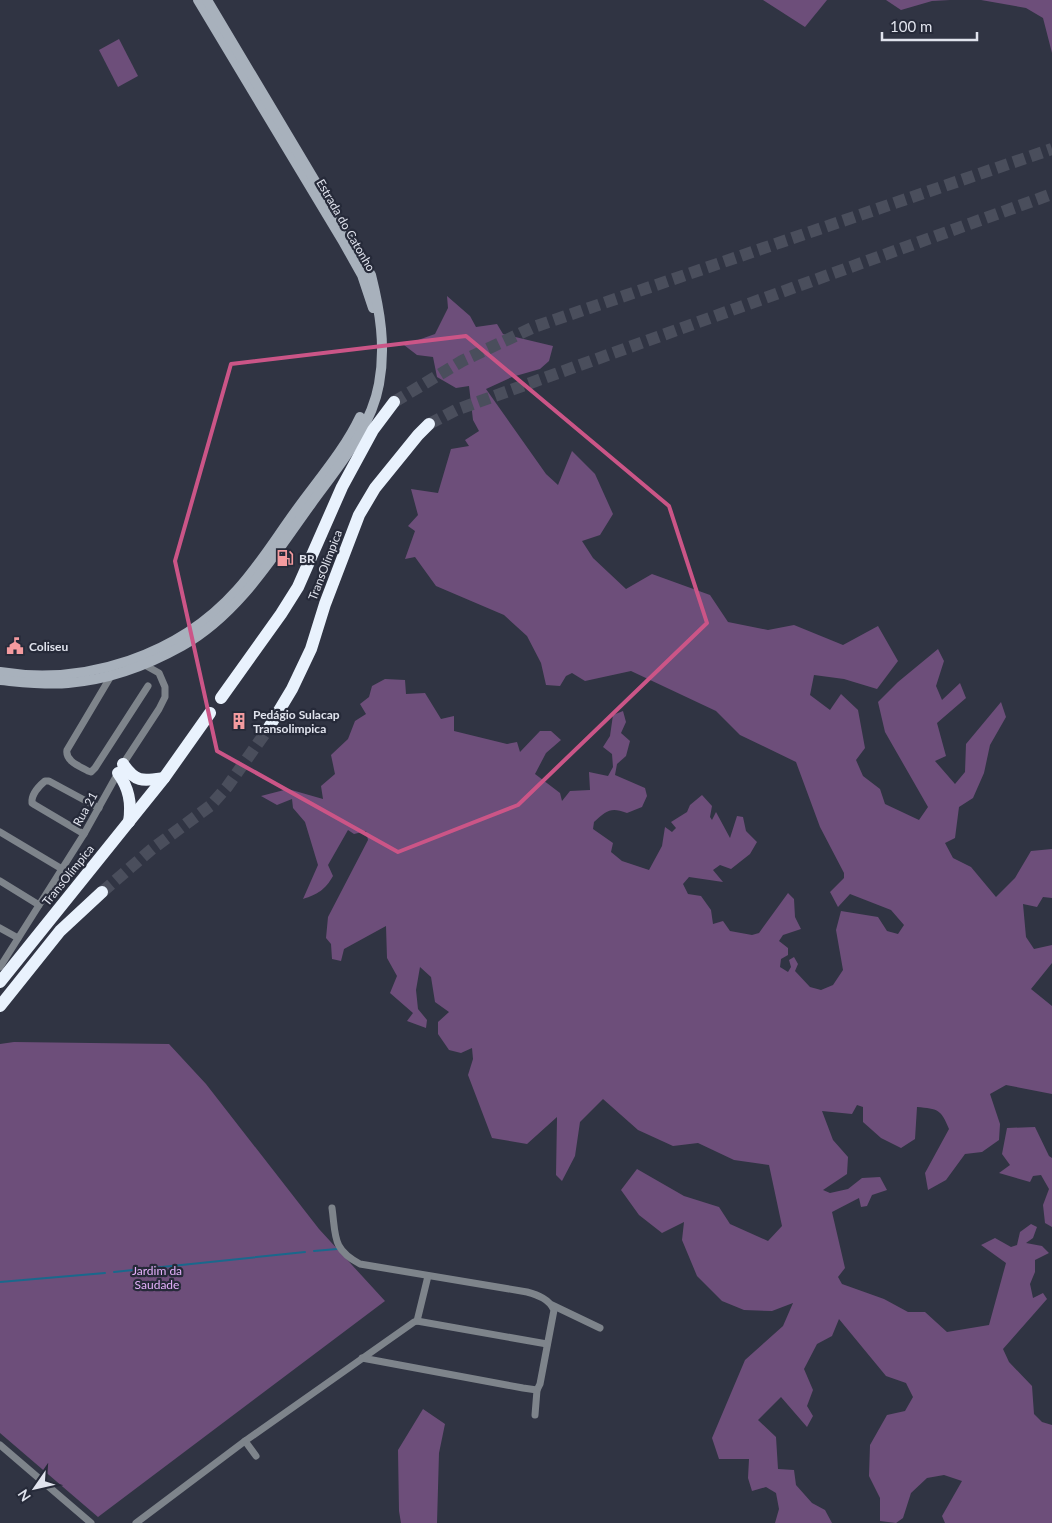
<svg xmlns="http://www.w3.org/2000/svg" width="1052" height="1523" viewBox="0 0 1052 1523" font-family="Lato,sans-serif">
<rect width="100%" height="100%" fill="#303443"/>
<!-- green -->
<g fill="#6d4e7a">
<path d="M 763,0 L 827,0 L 805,27 Z"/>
<path d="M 886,0 L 950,0 L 932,1 L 901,10 Z"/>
<path d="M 981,0 L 1052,0 L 1052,53 L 1043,18 L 1026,8 Z"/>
<path d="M 119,39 L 138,76 L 118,87 L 99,50 Z"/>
<path d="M 447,296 L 470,316 L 476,327 L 497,324 L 503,334 L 553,346 L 549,361 L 540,369 L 512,377 L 486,389 L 546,474 L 558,485 L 572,451 L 595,474 L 613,514 L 600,535 L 582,541 L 593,558 L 626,589 L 652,574 L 710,595 L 728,622 L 768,630 L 794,625 L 843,645 L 878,626 L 898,661 L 877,689 L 844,679 L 814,675 L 810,695 L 830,710 L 841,694 L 858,710 L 865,748 L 856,760 L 863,776 L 880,789 L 885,804 L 919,820 L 928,807 L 885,732 L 878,702 L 898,682 L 938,649 L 944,661 L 936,686 L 942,700 L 960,683 L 966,698 L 937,723 L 946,756 L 935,761 L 955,784 L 965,772 L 966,744 L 1001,702 L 1006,717 L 990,745 L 984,773 L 973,798 L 959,807 L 955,838 L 945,843 L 953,858 L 971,867 L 996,897 L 1015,878 L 1031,851 L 1052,849 L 1052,898 L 1043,897 L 1037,907 L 1023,904 L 1026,937 L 1034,949 L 1052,945 L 1052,963 L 1031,989 L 1052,1006 L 1052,1094 L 1006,1085 L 990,1094 L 1000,1124 L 999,1140 L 982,1152 L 965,1154 L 946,1180 L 928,1190 L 925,1173 L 949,1129 C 941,1109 938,1109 917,1107 L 915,1139 L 901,1148 L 881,1138 L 863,1122 L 863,1107 L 857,1105 L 852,1114 L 822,1111 L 833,1140 L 848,1157 L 847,1174 L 823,1190 L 830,1193 L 848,1189 L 862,1178 L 880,1177 L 887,1190 L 872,1195 L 867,1206 L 861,1207 L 859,1198 L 832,1212 L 845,1268 L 838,1277 L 842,1284 L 884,1299 L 908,1312 L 925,1312 L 947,1332 L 989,1325 L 1006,1263 L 981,1245 L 995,1238 L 1011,1247 L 1017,1245 L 1020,1232 L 1031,1224 L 1037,1227 L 1033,1238 L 1026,1243 L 1042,1246 L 1049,1253 L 1035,1260 L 1035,1272 L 1030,1284 L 1033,1298 L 1043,1293 L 1047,1299 L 1003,1349 L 1009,1362 L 1032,1386 L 1034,1414 L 1042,1422 L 1052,1425 L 1052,1523 L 945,1523 L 942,1516 L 962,1481 L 944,1475 L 927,1478 L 911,1493 L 903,1518 L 896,1523 L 880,1521 L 880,1498 L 869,1476 L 870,1445 L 887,1415 L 905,1411 L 913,1397 L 906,1383 L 886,1376 L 839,1319 L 832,1336 L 817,1344 L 804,1369 L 813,1390 L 807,1406 L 813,1416 L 807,1427 L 781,1397 L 758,1420 L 776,1437 L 778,1469 L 794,1470 L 796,1485 L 812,1503 L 825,1510 L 832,1523 L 775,1523 L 779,1509 L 776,1493 L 766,1487 L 752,1491 L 748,1478 L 749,1459 L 719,1459 L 712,1438 L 745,1360 L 783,1326 L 793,1303 L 772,1311 L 744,1310 L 722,1301 L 697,1276 L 682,1240 L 684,1222 L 662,1233 L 639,1215 L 621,1190 L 637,1169 L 684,1196 L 719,1207 L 730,1224 L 768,1241 L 782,1226 L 769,1165 L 734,1160 L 698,1143 L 673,1146 L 638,1130 L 603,1099 L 580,1122 L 575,1156 L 562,1181 L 556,1175 L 557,1117 L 527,1144 L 492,1138 L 468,1075 L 473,1059 L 472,1048 L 461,1053 L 449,1050 L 438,1034 L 438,1022 L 449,1012 L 435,1002 L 431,977 L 420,967 L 416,990 L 418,1009 L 427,1020 L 426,1028 L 407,1021 L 413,1013 L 390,993 L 397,976 L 387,958 L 386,926 L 344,949 L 341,961 L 332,959 L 331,944 L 326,938 L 328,917 L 368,840 L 366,831 L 354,834 L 348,830 L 328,865 L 333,876 C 325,890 318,894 303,899 L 318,865 L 305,822 L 293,808 L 292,799 L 277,805 L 261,796 L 288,789 L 323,799 L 321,786 L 335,774 L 331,755 L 348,739 L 355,721 L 366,714 L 360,704 L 369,697 L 372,686 L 385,679 L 405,680 L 406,694 L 425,693 L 441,719 L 454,716 L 454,731 L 507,744 L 517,742 L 520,752 L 540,731 L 551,731 L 561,740 L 546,753 L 535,774 L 560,793 L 562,801 L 570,791 L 590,790 L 589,772 L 608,776 L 613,767 L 612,754 L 603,747 L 610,736 L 613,715 L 623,711 L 626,722 L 621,733 L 630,741 L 626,756 L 617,764 L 615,775 L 645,788 L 647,796 L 642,807 L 627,813 C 611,807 607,810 594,822 L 593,829 L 613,843 L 611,852 L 622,861 L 649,870 L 662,846 L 665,827 L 672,832 L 676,828 L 671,822 L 687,812 L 690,805 L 702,795 L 712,806 L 710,817 L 712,820 L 716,812 L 730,838 L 737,816 L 743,817 L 746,831 L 757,842 L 750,854 L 731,869 L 720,865 L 713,870 L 723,882 L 689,877 L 683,884 L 688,894 L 701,896 L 711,910 L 713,924 L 723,921 L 730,931 L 752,935 L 759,933 L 788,893 L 794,899 L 795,917 L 801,929 L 783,935 L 779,941 L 788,948 L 788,955 L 781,959 L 780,967 L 788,972 L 791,967 L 789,960 L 794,957 L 798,964 L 795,971 L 810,987 L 821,990 L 833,985 L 843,970 L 836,930 L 841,911 L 878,917 L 887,931 L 898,934 L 904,925 L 891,910 L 850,894 L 838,907 L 830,892 L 844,878 L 844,873 L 820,827 L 796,762 L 740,735 L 716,711 L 631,671 L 585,681 L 572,673 L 566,676 L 560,686 L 546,685 L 541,663 L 527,636 L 504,615 L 436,586 L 415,557 L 405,559 L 415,531 L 408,526 L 418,515 L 411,489 L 438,493 L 451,449 L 469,446 L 465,440 L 479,431 L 473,420 L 469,386 L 456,388 L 437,377 L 433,357 L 417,355 L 404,345 L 435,334 L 448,308 Z"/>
<path d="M 14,1042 L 169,1044 L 206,1084 L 319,1229 L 385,1301 L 98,1517 L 0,1433 L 0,1044 Z"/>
<path d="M 1035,1127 L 1049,1156 L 1052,1158 L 1052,1227 L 1045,1223 L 1043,1205 L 1049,1189 L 1041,1175 L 1033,1176 L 1030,1182 L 999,1173 L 1010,1165 L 1002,1154 L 1007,1128 Z"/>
<path d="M 423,1409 L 445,1424 L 439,1453 L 437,1523 L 401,1523 L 399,1511 L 398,1450 Z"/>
</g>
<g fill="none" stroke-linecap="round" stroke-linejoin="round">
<!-- stream -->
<g stroke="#1a688c" stroke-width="2">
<path d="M 314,1251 L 337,1249"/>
<path d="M 114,1272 L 305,1252"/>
<path d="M 0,1282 L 105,1273"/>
</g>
<!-- highway-tunnel -->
<g stroke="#4a4e5c" stroke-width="12" stroke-dasharray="12 6" stroke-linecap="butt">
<path d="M 394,402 L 462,361 L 534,327 L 1052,149"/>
<path d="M 429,424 L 456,410 L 1052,194"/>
<path d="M 102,892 L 152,849 L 210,806 L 227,787 L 268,729"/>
</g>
<!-- street -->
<g stroke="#7e848b" stroke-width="7">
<path d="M 111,676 L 67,750 C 65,761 79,766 88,771 L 91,772 L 95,768 L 148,686"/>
<path d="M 0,832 L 62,869"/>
<path d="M 84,834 L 35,805 L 32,803 C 31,795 39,786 45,781 L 49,781 L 99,808"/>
<path d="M 0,881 L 39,905"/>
<path d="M 0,928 L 18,938"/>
<path d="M 0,967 L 84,834 L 123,764 L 159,709 L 165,697 L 165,687 L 159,673 L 143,664"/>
<path d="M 332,1208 C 336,1237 332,1249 360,1264 L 527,1292 C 538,1295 549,1299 554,1310 L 540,1384 L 537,1390 L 523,1388 L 362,1358"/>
<path d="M 552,1305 L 600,1328"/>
<path d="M 417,1321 L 428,1276"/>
<path d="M 535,1415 L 537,1390"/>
<path d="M 245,1441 L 256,1456"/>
<path d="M 0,1445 L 91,1523"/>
<path d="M 136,1523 L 245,1441 L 414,1322 L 417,1321 L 547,1344"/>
</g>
<!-- secondary -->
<g stroke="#a8b1bc" stroke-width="10">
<path d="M 198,0 L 344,243 L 362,275 L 373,308"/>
<path d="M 0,672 C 86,686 179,655 237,590 C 260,565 278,535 298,508 C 319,479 345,449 360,417"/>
<path d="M 0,680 C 22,682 46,685 68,683 C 107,680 148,665 182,646 C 239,614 274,555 311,504 C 337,468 371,429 379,384 C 386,346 380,311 371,275 L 207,0"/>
</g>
<!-- highway -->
<g stroke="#e9f2fd" stroke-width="12">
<path d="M 221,698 L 281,614 L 298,587 L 342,487 L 373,430 L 394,402"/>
<path d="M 268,729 L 292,689 L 311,649 L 325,604 L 359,515 L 375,488 L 418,435 L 429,424"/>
<path d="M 123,764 C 136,783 143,781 164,778"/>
<path d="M 118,773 C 129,788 132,803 129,822"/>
<path d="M 0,982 L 164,778 L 210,713"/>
<path d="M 0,1006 L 60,931 L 102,892"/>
</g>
</g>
<!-- marked area -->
<path fill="none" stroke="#cb5587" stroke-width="4" stroke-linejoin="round" d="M 466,336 L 669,506 L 707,623 L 518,805 L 398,852 L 217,751 L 175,561 L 231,364 Z"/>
<!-- icons -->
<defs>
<g id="fuel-bare" transform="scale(1.35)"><path d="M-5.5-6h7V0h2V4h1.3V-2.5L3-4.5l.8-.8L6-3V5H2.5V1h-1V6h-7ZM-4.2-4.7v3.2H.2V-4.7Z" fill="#f49b9f" stroke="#262a39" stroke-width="2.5" paint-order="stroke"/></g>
<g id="civic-bare" transform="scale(1.35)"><path d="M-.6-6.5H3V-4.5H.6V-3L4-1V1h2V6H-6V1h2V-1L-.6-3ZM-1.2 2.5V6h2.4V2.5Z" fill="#f49b9f" stroke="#262a39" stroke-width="2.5" paint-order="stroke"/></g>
<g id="building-bare" transform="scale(1.35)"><path d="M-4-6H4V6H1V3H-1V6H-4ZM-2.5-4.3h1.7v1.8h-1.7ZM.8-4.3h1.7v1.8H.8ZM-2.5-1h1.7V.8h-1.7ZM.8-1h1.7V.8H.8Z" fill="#f49b9f" stroke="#262a39" stroke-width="2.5" paint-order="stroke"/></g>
</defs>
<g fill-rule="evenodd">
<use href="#fuel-bare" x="285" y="558"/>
<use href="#civic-bare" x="15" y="646"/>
<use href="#building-bare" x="239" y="721"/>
</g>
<g text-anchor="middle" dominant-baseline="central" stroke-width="4.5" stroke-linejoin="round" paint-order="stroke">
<!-- street labels -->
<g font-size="12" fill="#e0e3ed" stroke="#262a39">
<text transform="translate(346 225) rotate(60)">Estrada do Catonho</text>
<text transform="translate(325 565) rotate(-69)">TransOlímpica</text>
<text transform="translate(85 809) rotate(-61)">Rua 21</text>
<text transform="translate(68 875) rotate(-51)">TransOlímpica</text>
</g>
<!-- poi labels -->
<g font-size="12" font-weight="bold" fill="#e0e3ed" stroke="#262a39" text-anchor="start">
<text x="299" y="558">BR</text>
<text x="29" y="646">Coliseu</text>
<text x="253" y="714">Pedágio Sulacap<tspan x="253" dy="14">Transolimpica</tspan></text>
</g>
<!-- park labels -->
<g font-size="12" fill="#e4b0fa" stroke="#262a39">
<text x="157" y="1270">Jardim da<tspan x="157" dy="14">Saudade</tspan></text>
</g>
</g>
<!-- north arrow -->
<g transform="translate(35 1488) rotate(236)" stroke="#262a39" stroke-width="4" paint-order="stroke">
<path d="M0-4L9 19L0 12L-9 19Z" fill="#e0e3ed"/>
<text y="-8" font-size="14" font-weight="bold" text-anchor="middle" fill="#e0e3ed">N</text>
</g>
<!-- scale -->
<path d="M882 32v8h95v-8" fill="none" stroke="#e0e3ed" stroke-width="2.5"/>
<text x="890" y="32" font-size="15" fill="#e0e3ed" stroke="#262a39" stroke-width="4" paint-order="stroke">100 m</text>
</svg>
